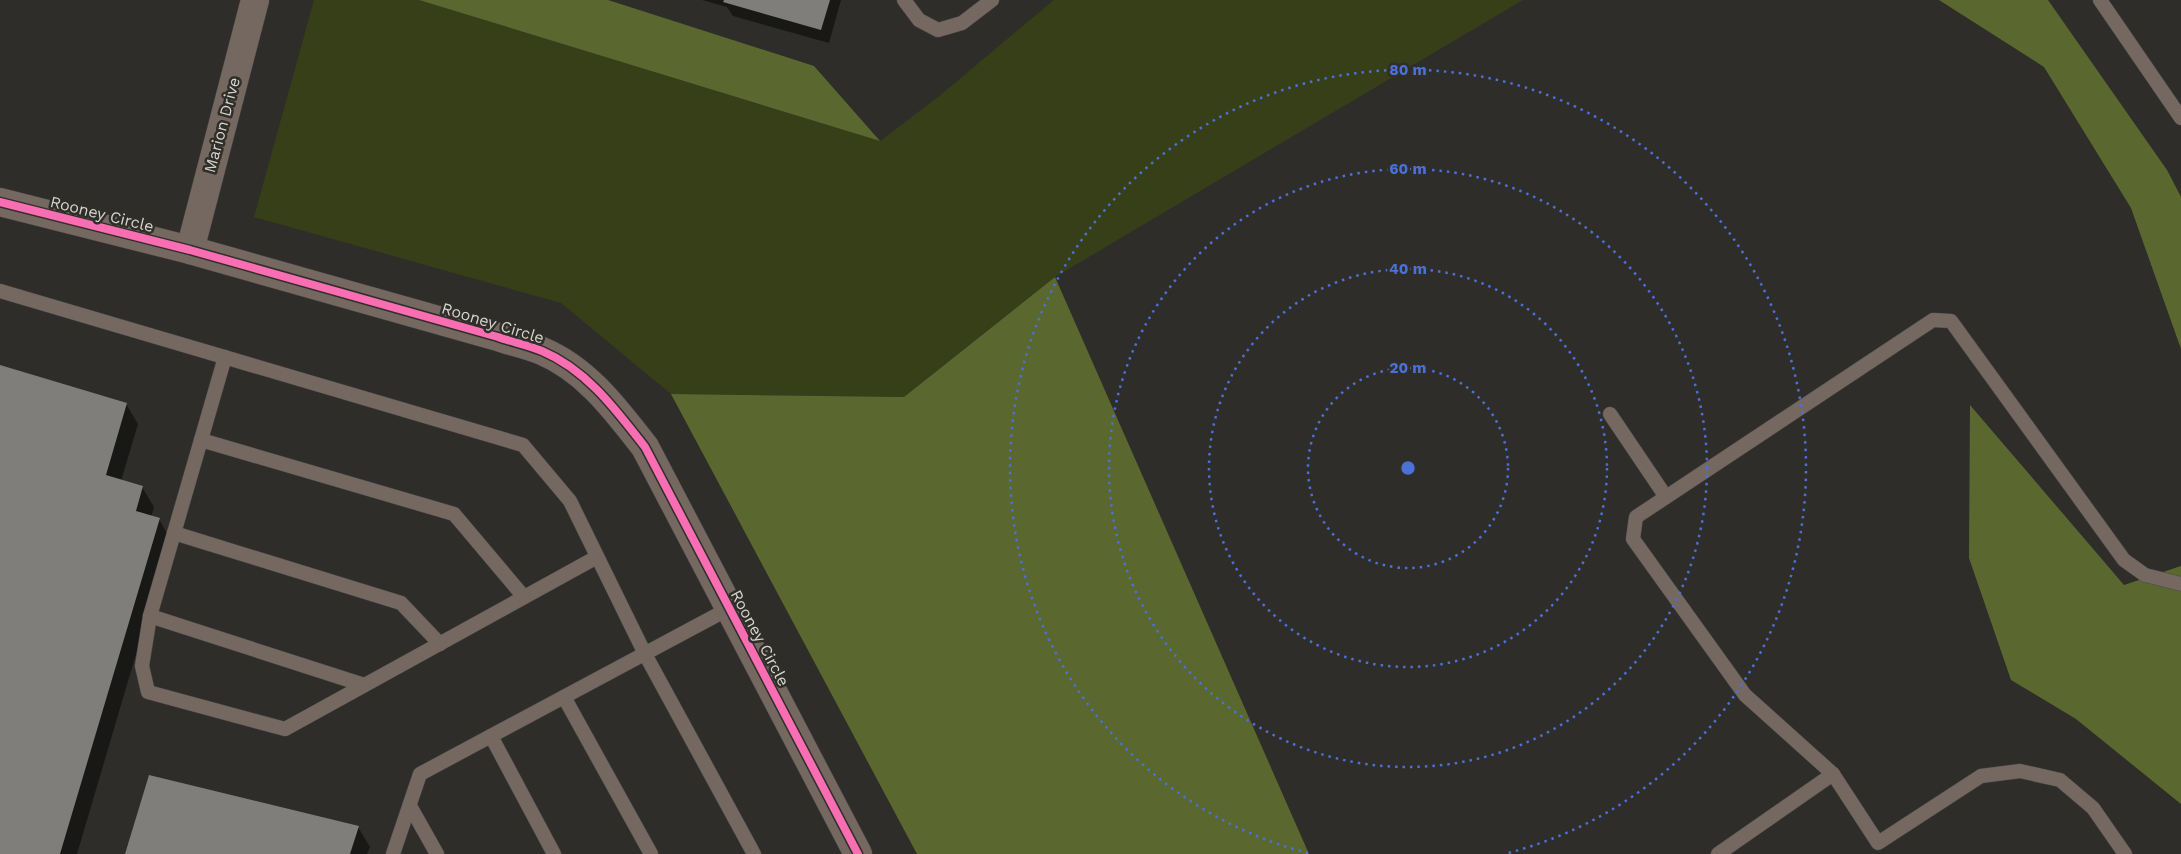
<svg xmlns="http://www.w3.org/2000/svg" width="2181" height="854" viewBox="0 0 2181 854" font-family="'Work Sans',sans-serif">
<rect width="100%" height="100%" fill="#2e2d2a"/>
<!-- green -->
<path fill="#363f18" d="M 314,0 L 419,0 L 880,141 L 938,97 L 1054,0 L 1523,0 L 1055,277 L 904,397 L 671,394 L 561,303 L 254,217 Z"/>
<!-- forest -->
<g fill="#5a682f">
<path d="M 419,0 L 608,0 L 814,66 L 880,141 Z"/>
<path d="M 1939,0 L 2048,0 L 2167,170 L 2181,197 L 2181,349 L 2131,208 L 2044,67 Z"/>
<path d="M 1055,277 L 1309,854 L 917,854 L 671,394 L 904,397 Z"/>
<path d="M 1970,405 L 2124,585 L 2181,566 L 2181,804 L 2076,719 L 2011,680 L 1969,558 Z"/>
</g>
<!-- shadow -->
<g fill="#0007">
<path d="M 702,0 L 841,0 L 829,43 L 733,16 L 727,7 Z"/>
<path d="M 0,366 L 126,404 L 138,424 L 121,481 L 142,487 L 154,507 L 151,517 L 159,519 L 170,539 L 77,854 L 0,854 Z"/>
<path d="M 358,827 L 370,847 L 367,854 L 126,854 Z"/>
</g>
<!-- building -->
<g fill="#7f7e7b">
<path d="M 724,0 L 830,0 L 821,30 L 723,2 Z"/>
<path d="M 0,365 L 127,403 L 106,475 L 143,486 L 136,511 L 160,518 L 60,854 L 0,854 Z"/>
<path d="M 149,775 L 359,826 L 350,854 L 125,854 Z"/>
</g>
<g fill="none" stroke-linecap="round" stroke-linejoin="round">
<!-- lane casing -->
<g stroke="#484846" stroke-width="15">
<g id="lane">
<path d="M 904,0 L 919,20 L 938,30 L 962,23 L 992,0"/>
<path d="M 2100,0 L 2181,118"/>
<path d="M 0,291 L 523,445 L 570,501 L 645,654 L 754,854"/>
<path d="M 225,357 L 150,616 L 142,666 L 148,692 L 285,729 L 597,557"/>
<path d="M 1610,414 L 1666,497"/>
<path d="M 201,440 L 454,514 L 524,597"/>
<path d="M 174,533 L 401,603 L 440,644"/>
<path d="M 150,616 L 364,685"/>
<path d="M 564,697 L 651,854"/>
<path d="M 491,736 L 554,854"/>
<path d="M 410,806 L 437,854"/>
<path d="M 393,854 L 420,774 L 730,608"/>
<path d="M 1718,854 L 1833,774"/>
<path d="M 2125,854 L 2093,808 L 2060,780 L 2020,771 L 1981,776 L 1878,843 L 1833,774 L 1745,695 L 1633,539 L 1636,517 L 1933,320 L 1951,321 L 2124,560 L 2145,575 L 2181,584"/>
</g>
</g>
<!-- street casing -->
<g stroke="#484846" stroke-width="29">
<g id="street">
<path d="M 0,202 L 190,250 L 498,337 C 512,342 528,345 542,351 C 587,370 616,410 645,447 L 858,854"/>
<path d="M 190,250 L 255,0"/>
</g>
</g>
<!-- lane -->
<use href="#lane" stroke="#756860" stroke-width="14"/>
<!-- street -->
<use href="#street" stroke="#756860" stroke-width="28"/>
<!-- cycleway casing -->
<g stroke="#302e28" stroke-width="11">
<path id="cycleway" d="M 0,202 L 190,250 L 498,337 C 512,342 528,345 542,351 C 587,370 616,410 645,447 L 858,854"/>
</g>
<!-- cycleway -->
<use href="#cycleway" stroke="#f96db3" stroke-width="8"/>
</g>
<!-- distance rings -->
<g fill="none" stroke="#4b70d6" stroke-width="2.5" stroke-dasharray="2.5 5">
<circle cx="1408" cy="468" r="100"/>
<circle cx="1408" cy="468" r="199"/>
<circle cx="1408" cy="468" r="299"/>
<path d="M1308 853A398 398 0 1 1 1508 853"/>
</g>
<g text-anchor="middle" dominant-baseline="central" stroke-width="5" stroke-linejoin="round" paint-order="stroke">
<!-- street labels -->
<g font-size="16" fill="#d6d5d1" stroke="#302e28">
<text transform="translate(222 125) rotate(-75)">Marion Drive</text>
<text transform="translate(102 214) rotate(14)">Rooney Circle</text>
<text transform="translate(493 323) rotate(17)">Rooney Circle</text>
<text transform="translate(760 638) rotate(62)">Rooney Circle</text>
</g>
</g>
<circle cx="1408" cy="468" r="8" fill="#4b70d6" stroke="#302e28" stroke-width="2.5"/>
<g font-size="15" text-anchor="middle" font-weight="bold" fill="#4b70d6" stroke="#302e28" stroke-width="5" stroke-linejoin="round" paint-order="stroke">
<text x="1408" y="75">80 m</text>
<text x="1408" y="174">60 m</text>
<text x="1408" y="274">40 m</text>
<text x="1408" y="373">20 m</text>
</g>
</svg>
